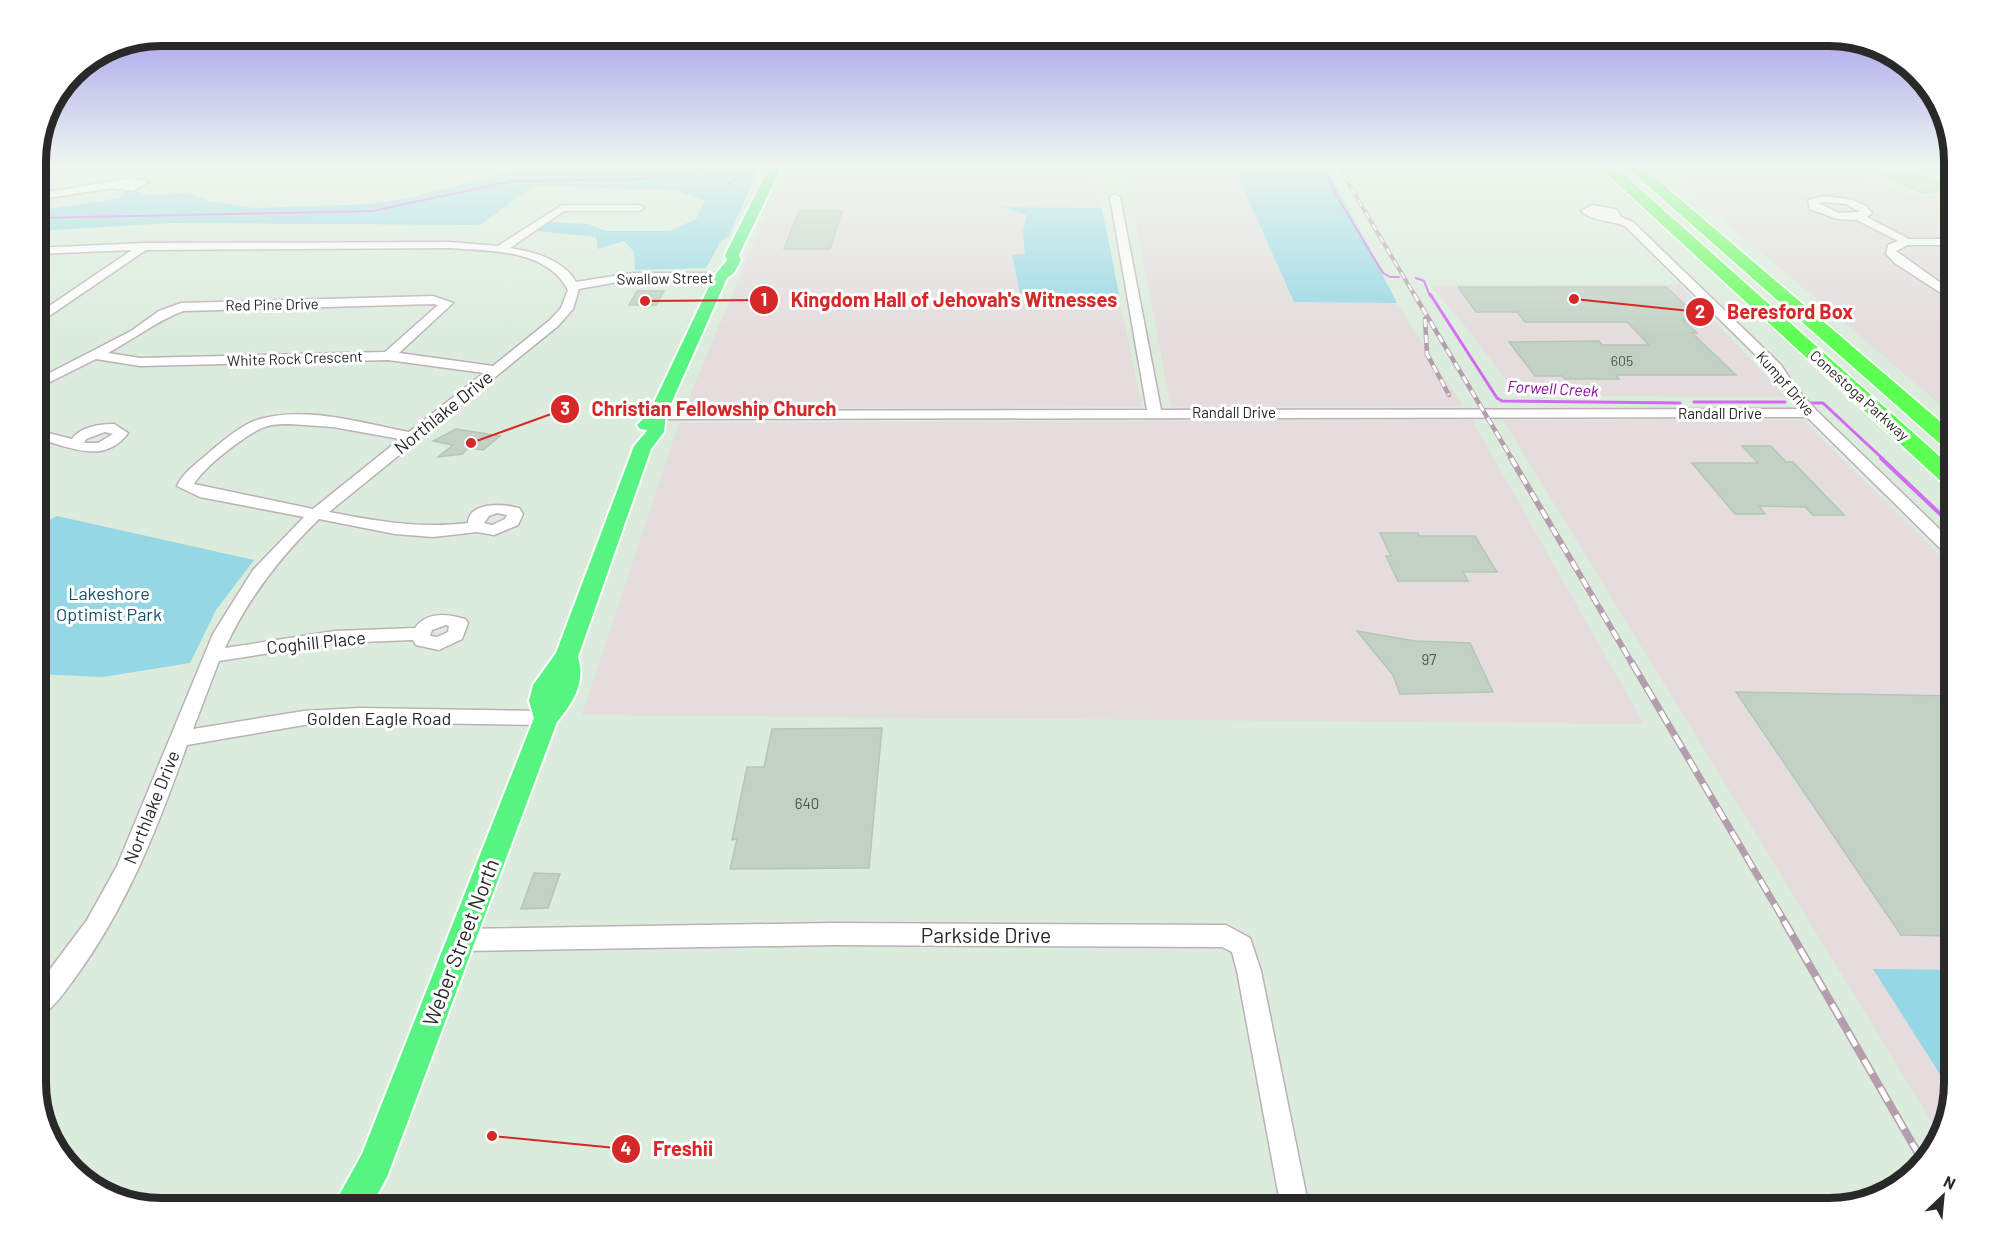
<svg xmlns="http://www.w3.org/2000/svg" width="1991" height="1244" viewBox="0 0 1991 1244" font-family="Barlow,sans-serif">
<rect width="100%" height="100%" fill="#dbecdc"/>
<!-- industrial -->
<g fill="#e4dcdd">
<path d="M 1091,164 L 1142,407 L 684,409 L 766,214 L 790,167 Z"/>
<path d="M 1665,164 L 1840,164 L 1914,196 L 1955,196 L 1955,417 L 1688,190 Z"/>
<path d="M 1126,170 L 1236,171 L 1294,302 L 1397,303 L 1463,406 L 1171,407 Z"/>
<path d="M 1679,284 L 1786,397 L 1518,396 L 1474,337 L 1430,285 Z"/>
<path d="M 1472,420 L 1644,724 L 582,715 L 679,423 Z"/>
<path d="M 1503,420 L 1803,420 L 1955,570 L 1955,1083 L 1939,1134 Z"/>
</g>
<!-- green -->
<g fill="#95d7e5">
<path d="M 518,164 L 761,164 L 729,236 L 721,241 L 706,268 L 635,270 L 634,252 L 624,241 L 598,249 L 596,237 L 535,231 L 549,222 L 588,224 L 605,231 L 670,231 L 696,219 L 705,201 L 677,191 L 534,185 L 482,224 L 475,225 L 172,223 L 36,231 L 36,211 L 119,198 L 125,191 L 136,189 L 142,195 L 186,193 L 209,201 L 255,208 L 371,204 L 403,199 L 488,178 Z"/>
<path d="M 1125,164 L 1325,164 L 1397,303 L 1294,302 L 1236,172 L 1126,170 Z"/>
<path d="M 1001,207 L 1102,208 L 1119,294 L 1020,294 L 1012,255 L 1025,254 L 1023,231 L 1027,215 Z"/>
<path d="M 57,516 L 254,560 L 216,610 L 190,663 L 103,677 L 36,674 L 36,527 Z"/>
<path d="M 1873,969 L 1955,970 L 1955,1083 L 1952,1093 Z"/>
</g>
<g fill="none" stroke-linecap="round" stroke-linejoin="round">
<!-- stream-far2 -->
<g stroke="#d36af2" stroke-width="2">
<path d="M 796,164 L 833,164"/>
<path d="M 844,164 L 861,164"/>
<path d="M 1315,164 L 1325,170 L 1335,193 L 1383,273 L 1390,277 L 1399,277"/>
<path d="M 729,184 L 755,164"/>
<path d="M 36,218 L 372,211 L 513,181 L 641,179 L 737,164"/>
<path d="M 1416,278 L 1424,281 L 1430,296"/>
</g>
<!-- stream-far1 -->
<g stroke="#d36af2" stroke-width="3">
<path d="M 1430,294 L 1497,398 L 1502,401 L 1680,403"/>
<path d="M 1694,402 L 1785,402"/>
<path d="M 1811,403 L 1823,403 L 1883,459"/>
</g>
<!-- stream -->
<path stroke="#d36af2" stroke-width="4" d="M 1881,458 L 1955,528"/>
</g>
<!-- building -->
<g fill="#c3d1c5" stroke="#b4c7b7" stroke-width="1.5">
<path d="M 1909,170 L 1955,189 L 1922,193 L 1877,173 Z"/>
<path d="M 799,211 L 842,211 L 830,249 L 784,249 Z"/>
<path d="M 1458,287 L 1666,287 L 1702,320 L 1683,320 L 1697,333 L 1692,333 L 1736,375 L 1616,375 L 1619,379 L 1565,379 L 1562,376 L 1535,376 L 1509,342 L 1599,341 L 1602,345 L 1649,345 L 1627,322 L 1525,322 L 1517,312 L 1476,312 Z"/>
<path d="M 637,291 L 664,291 L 656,305 L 629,305 Z"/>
<path d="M 456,429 L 500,436 L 483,450 L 469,448 L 462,454 L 438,457 L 453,445 L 433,441 Z"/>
<path d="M 1742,446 L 1771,446 L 1786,462 L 1793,462 L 1844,515 L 1813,515 L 1805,507 L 1759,506 L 1765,514 L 1735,514 L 1692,463 L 1758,463 Z"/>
<path d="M 1380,533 L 1418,533 L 1419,536 L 1475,536 L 1497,572 L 1463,572 L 1468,581 L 1398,581 L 1386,556 L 1391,556 Z"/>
<path d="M 1357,631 L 1415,641 L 1470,643 L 1493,692 L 1400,694 L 1393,675 Z"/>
<path d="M 1736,692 L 1955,696 L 1955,936 L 1901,935 Z"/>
<path d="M 882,728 L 869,868 L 730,869 L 737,839 L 732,840 L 747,767 L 764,767 L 772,729 Z"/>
<path d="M 534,873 L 560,874 L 548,908 L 521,909 Z"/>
</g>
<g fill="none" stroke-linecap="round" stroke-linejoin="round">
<!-- minor casing -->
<g stroke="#beafb9" stroke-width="3">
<g id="minor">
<path d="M 49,164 L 61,164 L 36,178 L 36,171 Z"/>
<path d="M 132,178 L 149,182 L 132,191 L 112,188 L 36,200 L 36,194 Z"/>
<path d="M 1115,194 L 1120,197 L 1161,410 L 1800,409 L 1771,370 L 1625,226 C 1610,220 1594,222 1581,211 L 1592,205 L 1616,209 L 1621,217 L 1633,222 L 1781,365 L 1796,388 L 1816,410 L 1955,544 L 1955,558 L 1949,557 L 1807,417 L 657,419 L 650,415 L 657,411 L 1147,410 L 1110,197 Z"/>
<path d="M 1825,196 L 1853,200 L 1866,206 L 1872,213 L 1867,217 L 1909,239 L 1955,239 L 1955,245 L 1908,245 L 1896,251 L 1955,293 L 1955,302 L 1896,264 L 1886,254 L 1888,245 L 1898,241 L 1857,220 L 1837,219 L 1810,209 L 1808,200 ZM 1825,202 L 1846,204 L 1860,212 L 1839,213 L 1818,203 Z"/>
<path d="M 562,205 L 639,205 L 644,208 L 639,211 L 564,211 L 510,248 C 534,252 563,259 576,282 L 633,273 L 721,273 L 727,276 L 721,279 L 633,279 L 579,289 L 573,309 L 558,326 L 329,512 C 376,521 420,529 468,523 C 469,501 504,504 519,508 L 523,514 L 518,525 L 494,535 L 477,532 L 433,537 L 395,534 L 319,519 C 280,557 248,598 225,648 L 335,631 L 415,628 C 427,611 448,614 465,619 L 468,623 L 462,639 L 439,650 L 416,645 L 413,640 L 335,643 L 219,661 L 193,729 L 304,711 L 360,708 L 546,711 L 553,713 L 556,718 L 553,723 L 546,725 L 360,722 L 304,725 L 187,745 C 158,827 126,909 74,979 C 64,993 52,1011 36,1018 L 36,988 L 87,920 L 117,866 L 213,634 L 253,570 L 304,517 L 200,497 L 177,486 C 184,471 200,461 212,450 C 224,440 239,427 254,421 C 302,404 361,423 409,432 L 484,373 L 388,360 L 140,366 L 96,359 L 36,389 L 36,380 L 131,331 L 159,311 L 181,303 L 433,296 L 453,303 L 399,353 L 493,366 L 550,320 L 561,308 L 568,290 C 547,249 490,251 450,248 L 146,250 L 36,325 L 36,315 L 132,250 L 36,254 L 36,248 L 145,243 L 450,242 L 498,246 ZM 433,304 L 438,305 L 385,352 L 140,358 L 108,353 C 133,340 156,321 183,311 ZM 290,424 L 333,427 L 400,439 L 313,509 L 194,484 C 204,467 244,436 262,428 C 271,424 281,424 290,424 ZM 497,513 L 507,515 L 505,519 L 492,525 L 484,523 L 489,516 ZM 446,625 L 449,626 L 448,632 L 437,637 L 430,636 L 432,630 Z"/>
<path d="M 114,424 L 128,433 C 104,466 67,446 36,438 L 36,430 L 72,439 C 80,427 100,424 114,424 ZM 105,432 L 113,434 L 98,443 L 84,443 L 86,439 Z"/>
<path d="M 832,923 L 1226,925 L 1250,938 L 1261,971 L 1309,1208 L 1281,1208 L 1237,971 L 1232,952 L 1222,947 L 832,945 L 461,951 L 453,947 L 449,940 L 453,933 L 461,929 Z"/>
</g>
</g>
<!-- major casing -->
<g stroke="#fff" stroke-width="4">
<path id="major" d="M 771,164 L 783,164 L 739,255 L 741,260 L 734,273 L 727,278 L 666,415 L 664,432 L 651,449 L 578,657 C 586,682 573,703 557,722 L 387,1177 L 370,1208 L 332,1208 L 362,1154 L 534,718 L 529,701 L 533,685 L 556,653 L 634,446 L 646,432 L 647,430 L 640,429 L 637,425 L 649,413 L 714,276 L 727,260 L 725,255 Z"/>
</g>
<!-- highway casing -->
<g stroke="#fff" stroke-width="3">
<g id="highway">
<path d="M 1596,164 L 1612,164 L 1955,470 L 1955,489 L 1947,487 Z"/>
<path d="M 1623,164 L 1639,164 L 1955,434 L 1955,452 L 1947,450 Z"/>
</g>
</g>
<!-- minor -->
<use href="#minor" fill="#fff" fill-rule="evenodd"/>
<!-- major -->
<use href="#major" fill="#57f482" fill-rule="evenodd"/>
<!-- highway -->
<use href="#highway" fill="#5dff53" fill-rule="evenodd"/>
<!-- rail-far4 casing -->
<g stroke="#b49dac" stroke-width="4">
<path id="rail-far4" d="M 1337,164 L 1415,296"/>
</g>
<!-- rail-far3 casing -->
<g stroke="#b49dac" stroke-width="4.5">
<g id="rail-far3">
<path d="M 1414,294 L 1512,459"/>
<path d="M 1425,319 L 1427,354 L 1449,395"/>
</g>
</g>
<!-- rail-far2 casing -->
<g stroke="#b49dac" stroke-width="6">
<path id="rail-far2" d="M 1511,458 L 1633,665"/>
</g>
<!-- rail-far1 casing -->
<g stroke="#b49dac" stroke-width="7">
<path id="rail-far1" d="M 1632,663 L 1785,922"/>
</g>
<!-- rail casing -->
<g stroke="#b49dac" stroke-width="8">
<path id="rail" d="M 1784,921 L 1923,1162"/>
</g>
<!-- rail-far4 -->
<use href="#rail-far4" stroke="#fff" stroke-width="2" stroke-dasharray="7" stroke-linecap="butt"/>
<!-- rail-far3 -->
<use href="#rail-far3" stroke="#fff" stroke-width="3" stroke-dasharray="8" stroke-linecap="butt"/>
<!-- rail-far2 -->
<use href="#rail-far2" stroke="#fff" stroke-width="4" stroke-dasharray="10" stroke-linecap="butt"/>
<!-- rail-far1 -->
<use href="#rail-far1" stroke="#fff" stroke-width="4.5" stroke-dasharray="14" stroke-linecap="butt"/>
<!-- rail -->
<use href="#rail" stroke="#fff" stroke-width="5" stroke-dasharray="16" stroke-linecap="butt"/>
</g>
<!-- sky -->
<linearGradient id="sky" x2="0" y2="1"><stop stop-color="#9f96ec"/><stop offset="0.49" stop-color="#eff6ef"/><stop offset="1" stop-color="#eff6ef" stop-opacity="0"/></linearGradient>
<rect width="1991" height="338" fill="url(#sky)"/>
<g text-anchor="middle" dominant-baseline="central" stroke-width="6" stroke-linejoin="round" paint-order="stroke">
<!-- far-number labels -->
<g font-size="14" fill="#505350">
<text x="1622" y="360">605</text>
</g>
<!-- far-street labels -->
<g font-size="15" fill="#292929" stroke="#fff">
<text transform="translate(665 278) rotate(-1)">Swallow Street</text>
<text transform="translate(272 304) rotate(-1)">Red Pine Drive</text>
<text transform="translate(295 358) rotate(-2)">White Rock Crescent</text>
<text transform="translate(1786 383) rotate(49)">Kumpf Drive</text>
<text transform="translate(1860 395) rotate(42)">Conestoga Parkway</text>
<text x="1234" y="412">Randall Drive</text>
<text x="1720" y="413">Randall Drive</text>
</g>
<!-- number labels -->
<g font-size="15" fill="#505350">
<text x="1429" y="659">97</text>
<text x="807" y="803">640</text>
</g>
<!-- far-water labels -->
<g font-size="16" font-style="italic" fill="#870a9d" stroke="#fff">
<text transform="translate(1553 388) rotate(3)">Forwell Creek</text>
</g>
<!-- street labels -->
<g font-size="18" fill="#292929" stroke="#fff">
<text transform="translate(443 412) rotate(-39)">Northlake Drive</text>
<text transform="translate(316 642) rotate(-6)">Coghill Place</text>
<text x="379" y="718">Golden Eagle Road</text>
<text transform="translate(151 807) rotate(-68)">Northlake Drive</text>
</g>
<!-- park labels -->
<g font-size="18" fill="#185068" stroke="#fff">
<text x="109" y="593">Lakeshore<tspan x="109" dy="21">Optimist Park</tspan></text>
</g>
<!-- near-street labels -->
<g font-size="21" fill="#292929" stroke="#fff">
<text x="986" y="934">Parkside Drive</text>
<text transform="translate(460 942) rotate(-69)">Weber Street North</text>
</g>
</g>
<!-- crop -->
<path d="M0 0H1991V1244H0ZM161 46H1829A115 115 0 0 1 1944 161V1083A115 115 0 0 1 1829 1198H161A115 115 0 0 1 46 1083V161A115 115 0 0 1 161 46Z" fill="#fff" fill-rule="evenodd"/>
<path fill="none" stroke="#292929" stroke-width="8" d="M161 46H1829A115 115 0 0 1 1944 161V1083A115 115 0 0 1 1829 1198H161A115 115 0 0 1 46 1083V161A115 115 0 0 1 161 46Z"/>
<!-- callouts -->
<path fill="none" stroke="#d62828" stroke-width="2" d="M645 301L764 300M1574 299L1700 312M471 443L565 409M492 1136L626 1149"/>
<g fill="#d62828" stroke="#fff" stroke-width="2">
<circle cx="645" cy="301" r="6"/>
<circle cx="1574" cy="299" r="6"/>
<circle cx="471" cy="443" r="6"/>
<circle cx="492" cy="1136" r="6"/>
<circle cx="764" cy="300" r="15"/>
<circle cx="1700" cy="312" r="15"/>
<circle cx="565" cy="409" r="15"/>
<circle cx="626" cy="1149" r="15"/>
</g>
<g font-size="18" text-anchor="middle" font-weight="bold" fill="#fff">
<text x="764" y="306">1</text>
<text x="1700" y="318">2</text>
<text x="565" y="415">3</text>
<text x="626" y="1155">4</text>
</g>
<g font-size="20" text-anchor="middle" font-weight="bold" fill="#d62828" stroke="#fff" stroke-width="6" stroke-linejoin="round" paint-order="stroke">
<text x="954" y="307">Kingdom Hall of Jehovah's Witnesses</text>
<text x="1790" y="319">Beresford Box</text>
<text x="714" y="416">Christian Fellowship Church</text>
<text x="683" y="1156">Freshii</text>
</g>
<!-- north arrow -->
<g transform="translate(1943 1196) rotate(26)" stroke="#ffffff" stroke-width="4.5" paint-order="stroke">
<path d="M0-4.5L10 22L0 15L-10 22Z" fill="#292929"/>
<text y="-9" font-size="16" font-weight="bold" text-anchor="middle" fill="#292929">N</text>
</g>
</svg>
